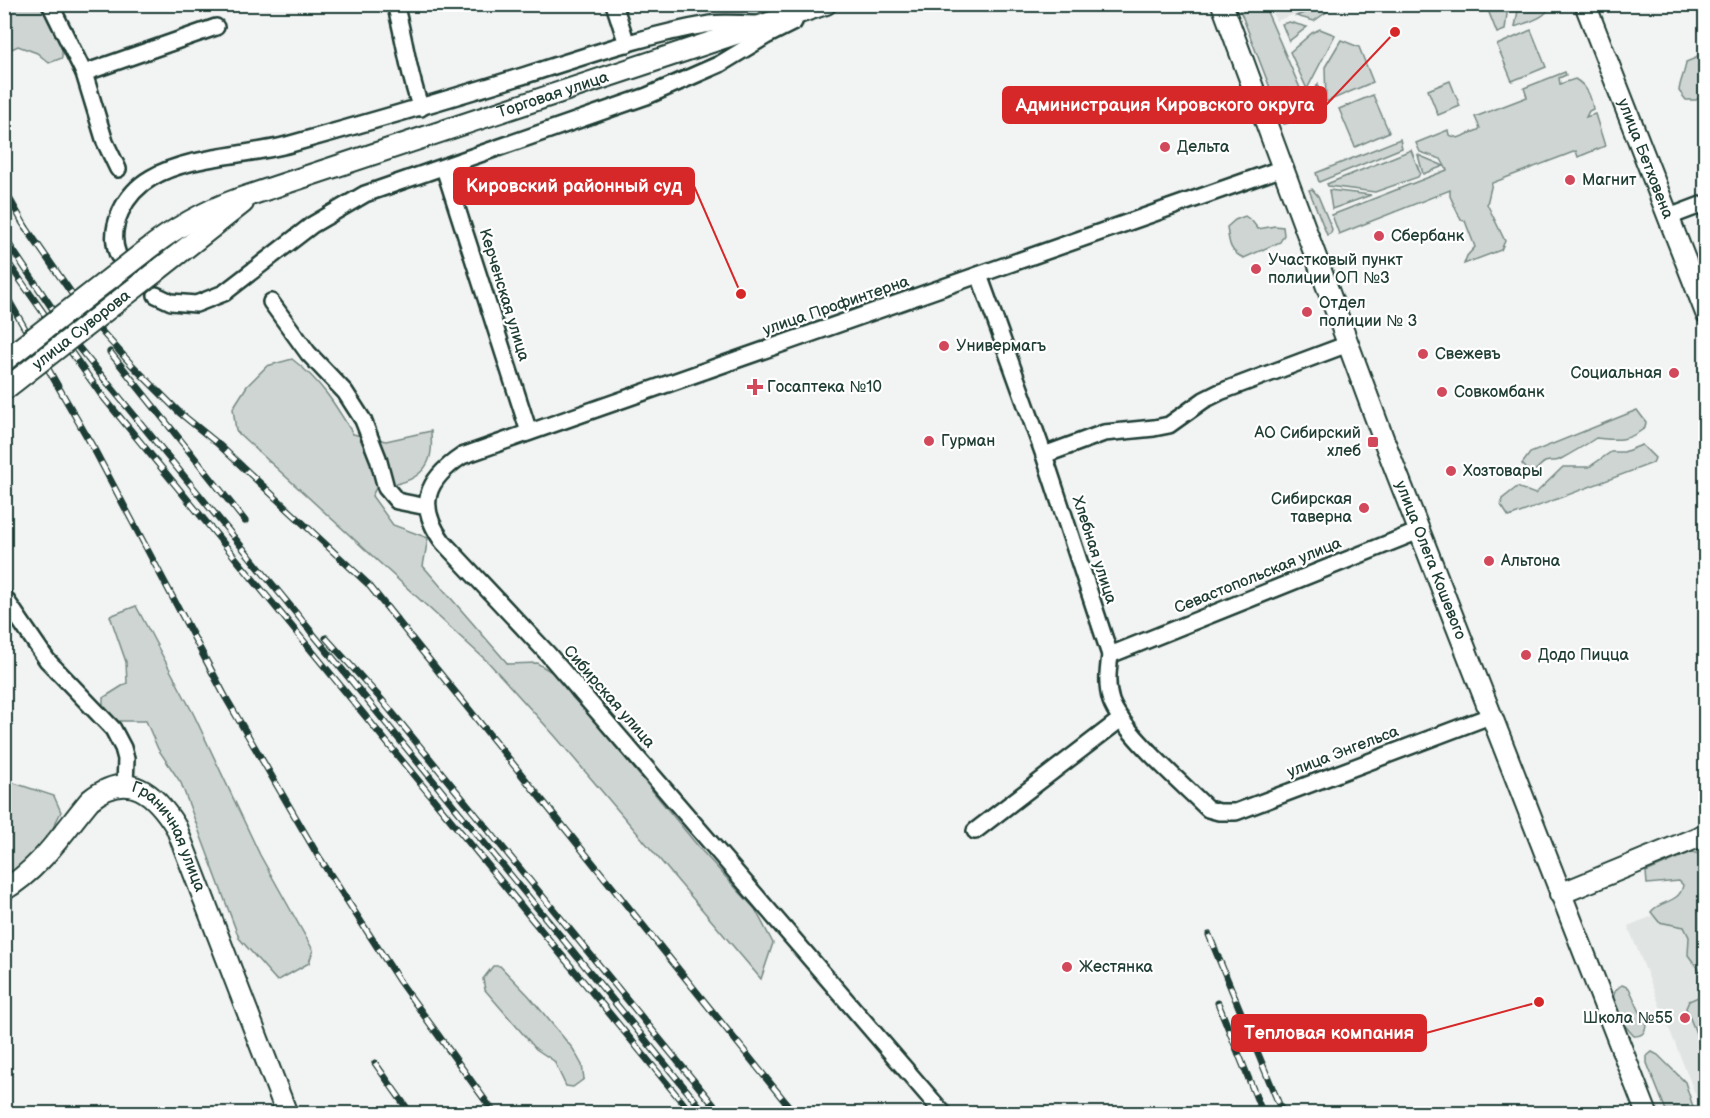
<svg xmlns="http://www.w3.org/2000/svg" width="1710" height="1118" viewBox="0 0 1710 1118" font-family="'Balsamiq Sans',sans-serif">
<rect width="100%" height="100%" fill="#f2f3f3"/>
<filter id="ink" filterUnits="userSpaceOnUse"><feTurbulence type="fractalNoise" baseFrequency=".0167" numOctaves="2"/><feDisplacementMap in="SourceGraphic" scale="12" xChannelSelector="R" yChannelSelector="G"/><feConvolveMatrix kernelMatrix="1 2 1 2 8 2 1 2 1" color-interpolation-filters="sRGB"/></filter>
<g filter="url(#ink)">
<!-- built -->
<g fill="#e0e4e3">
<path d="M 1270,5 L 1319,5 L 1276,21 Z"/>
<path d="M 1705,895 L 1705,1113 L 1703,1113 L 1628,926 Z"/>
</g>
<!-- green -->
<g fill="#ced5d3" stroke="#768984" stroke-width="1.5">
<path d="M 5,5 L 44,5 L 62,44 L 62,58 L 49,63 L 37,53 L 18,46 L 5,52 Z"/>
<path d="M 1238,5 L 1264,5 L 1303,95 L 1288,123 L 1284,124 Z"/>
<path d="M 1325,5 L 1328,11 L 1314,21 L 1296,16 Z"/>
<path d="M 1486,5 L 1508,5 L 1505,30 L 1497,33 Z"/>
<path d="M 1519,5 L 1550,5 C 1548,18 1527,22 1515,27 Z"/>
<path d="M 1289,22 L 1307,27 L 1289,41 L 1282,24 Z"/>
<path d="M 1320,29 L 1335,35 L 1307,89 L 1290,52 L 1312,33 Z"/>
<path d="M 1531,30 L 1546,67 L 1512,81 L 1497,45 Z"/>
<path d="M 1341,40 L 1359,47 L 1373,82 L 1326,102 L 1325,67 Z"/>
<path d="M 1704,45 L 1705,93 L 1696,100 L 1686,100 L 1679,91 C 1680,80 1685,73 1686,62 L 1696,58 Z"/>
<path d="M 1565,72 L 1566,75 L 1559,78 L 1560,84 L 1575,79 C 1587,86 1591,96 1593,109 L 1589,111 L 1586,117 L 1595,114 L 1605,146 L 1578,157 L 1576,151 L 1492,183 L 1487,204 L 1505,241 L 1501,250 L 1464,264 L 1467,256 L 1475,247 L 1465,221 L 1461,220 L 1450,196 L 1450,190 L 1339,234 L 1332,215 L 1447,170 L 1441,159 L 1420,152 L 1416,143 L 1448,130 L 1449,135 L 1458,138 L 1478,130 L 1480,128 L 1475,117 L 1527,97 L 1524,88 Z"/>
<path d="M 1450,81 L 1460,106 L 1438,115 L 1428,90 Z"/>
<path d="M 1318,84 L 1319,107 L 1299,116 Z"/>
<path d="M 1373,95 L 1389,132 L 1355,147 L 1339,109 Z"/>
<path d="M 1400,139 L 1402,148 L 1319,182 L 1316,173 Z"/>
<path d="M 1411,150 L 1420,173 L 1418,177 L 1375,192 L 1328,186 L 1327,184 Z"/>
<path d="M 1418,155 L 1444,166 L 1423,174 Z"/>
<path d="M 1312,189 L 1318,196 L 1332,229 L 1331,233 L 1327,235 L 1309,190 Z"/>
<path d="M 1329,190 L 1371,195 L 1332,209 Z"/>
<path d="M 1705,207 L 1705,258 C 1700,239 1696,225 1705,207 Z"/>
<path d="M 1245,216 L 1252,221 L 1258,229 L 1275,226 L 1283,227 L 1284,235 L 1280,242 L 1244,258 C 1229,252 1229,242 1227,227 L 1235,220 Z"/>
<path d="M 292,359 C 321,381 335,404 353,434 L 386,441 L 431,431 C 431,438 432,445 431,451 C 428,479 399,485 376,488 L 372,496 L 393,525 L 428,538 L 423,566 L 508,664 L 537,663 L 560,677 L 572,697 L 594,720 L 702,851 L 755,909 L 773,943 L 761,979 L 555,736 L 489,663 L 236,431 L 233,408 L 247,386 L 267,366 Z"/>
<path d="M 1637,410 L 1646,422 L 1645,428 C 1626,442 1618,440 1596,438 C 1584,446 1572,453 1559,460 C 1555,462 1550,460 1545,462 C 1539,465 1538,471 1530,472 L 1522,464 L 1530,453 Z"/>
<path d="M 1642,445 L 1655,458 L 1653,463 L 1509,517 L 1501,505 L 1502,499 L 1517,487 L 1535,494 L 1563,467 L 1589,467 L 1611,452 L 1624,452 Z"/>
<path d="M 136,606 L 194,715 L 260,855 L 313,950 L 309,963 L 277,981 L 239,938 L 181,783 L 158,749 L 146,721 L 117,721 L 103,708 L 103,698 L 127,683 L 126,662 L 110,616 Z"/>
<path d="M 5,780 L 54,796 L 61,812 C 49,835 34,873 5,875 Z"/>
<path d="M 1692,852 L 1699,854 L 1705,859 L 1705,972 L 1699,970 L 1688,955 L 1689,937 L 1684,927 L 1659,922 L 1651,912 C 1659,900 1680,904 1683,885 L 1679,881 L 1647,884 L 1646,872 Z"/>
<path d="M 493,966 L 500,966 L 529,996 L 573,1049 L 582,1065 L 584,1079 L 573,1087 L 566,1086 L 554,1061 L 536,1049 L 485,990 L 483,979 Z"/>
<path d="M 1622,985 L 1629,988 L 1646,1025 C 1645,1033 1642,1036 1634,1036 C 1626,1028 1608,1005 1615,992 C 1616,989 1619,987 1622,985 Z"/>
<path d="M 1705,994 L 1706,994 L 1705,1056 L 1686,1008 L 1689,1001 Z"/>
<path d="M 1652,1052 L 1658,1055 L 1685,1082 L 1695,1113 L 1667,1113 L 1647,1063 L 1647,1056 Z"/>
</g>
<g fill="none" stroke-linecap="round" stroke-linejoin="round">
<!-- minor casing -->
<g stroke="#1f3d34" stroke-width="20">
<g id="minor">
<path d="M 50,4 L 84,73 L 105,142 L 118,169"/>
<path d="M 395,4 C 405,39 408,74 421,108"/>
<path d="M 614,4 L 627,44"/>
<path d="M 84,73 L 216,27"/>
<path d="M 444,168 L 529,432"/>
<path d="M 1669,217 L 1706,203"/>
<path d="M 118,255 C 107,227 125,193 151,178 C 188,156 245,156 287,145 C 363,124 438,102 513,79 C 578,59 643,35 710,24 C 724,22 741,24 755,24"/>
<path d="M 979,275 L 1044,455 L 1110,655 C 1108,671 1106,686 1111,701 C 1122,732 1183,784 1208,809 L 1219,812 L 1236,812 L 1490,716"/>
<path d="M 156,295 L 171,302 L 196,304 L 224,293 L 312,225 L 365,194 L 647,96 L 720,64 L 766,36 L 794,22"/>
<path d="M 271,302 L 308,353 L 345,392 L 363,420 L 378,458 L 386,488 L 397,501 L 427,507"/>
<path d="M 1044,455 L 1104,433 L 1154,428 L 1169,425 L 1204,400 L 1220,392 L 1348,344"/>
<path d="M 4,597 L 47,660 L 113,729 L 123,748 L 126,759 L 125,786"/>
<path d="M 1110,655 L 1419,531"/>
<path d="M 975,831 L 1121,719"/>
<path d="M 944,1114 L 548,654 L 443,542 C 416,505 426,480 462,456 L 1283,168"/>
</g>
</g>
<!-- major casing -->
<g stroke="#1f3d34" stroke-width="24">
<g id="major">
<path id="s1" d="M 1222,4 L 1383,438 L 1647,1114"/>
<path id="s2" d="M 1585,4 L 1706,313"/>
<path id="s3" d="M 144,252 C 173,229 202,212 238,199 L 826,4"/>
<path d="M 158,270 L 243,203"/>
<path id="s4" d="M 4,890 C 40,869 64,831 90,800 C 129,769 155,793 176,827 L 287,1114"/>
<path d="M 1560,894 L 1706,834"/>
</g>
</g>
<!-- minor -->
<use href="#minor" stroke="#fff" stroke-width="15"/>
<!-- major -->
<use href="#major" stroke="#fff" stroke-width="20"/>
<!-- rail casing -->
<g stroke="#1f3d34" stroke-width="7">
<g id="rail">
<path d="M 4,189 L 26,228"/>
<path d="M 22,222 L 86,314 L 131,364 L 180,413 L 217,443 L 368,584 L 795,1114"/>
<path d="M 4,237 L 79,348 L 706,1114"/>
<path d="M 4,257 L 100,393 L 692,1114"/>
<path d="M 4,292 L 94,449 L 226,698 L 317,854 L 400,982 L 495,1114"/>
<path d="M 110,352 L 245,521"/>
<path d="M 326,638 L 381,699 L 721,1114"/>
<path d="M 1209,935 L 1283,1114"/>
<path d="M 1218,1003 L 1263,1114"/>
<path d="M 375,1063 L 411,1114"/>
</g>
</g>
<!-- rail -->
<use href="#rail" stroke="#fff" stroke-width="4.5" stroke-dasharray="14" stroke-linecap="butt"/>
<!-- major-bridge casing -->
<g stroke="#1f3d34" stroke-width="24" stroke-linecap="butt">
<g id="major-bridge">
<path d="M 4,361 L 144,252"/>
<path id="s5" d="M 4,390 L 158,270"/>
</g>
</g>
<!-- major-bridge -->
<use href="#major-bridge" stroke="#fff" stroke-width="20"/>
</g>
</g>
<!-- markers -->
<g fill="#d1495b" stroke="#fff" stroke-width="2">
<circle cx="1165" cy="147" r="6"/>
<circle cx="1570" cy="180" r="6"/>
<circle cx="1379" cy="236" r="6"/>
<circle cx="1256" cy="269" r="6"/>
<circle cx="1307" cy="312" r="6"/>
<circle cx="944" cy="346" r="6"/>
<circle cx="1423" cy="354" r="6"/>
<circle cx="1674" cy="373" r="6"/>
<path d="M752 378h6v6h6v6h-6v6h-6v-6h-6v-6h6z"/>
<circle cx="1442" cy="392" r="6"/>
<circle cx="929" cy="441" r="6"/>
<rect x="1367" y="436" width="12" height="12" rx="3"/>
<circle cx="1451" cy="471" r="6"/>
<circle cx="1364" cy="508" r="6"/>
<circle cx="1489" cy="561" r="6"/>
<circle cx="1526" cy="655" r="6"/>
<circle cx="1067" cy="967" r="6"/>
<circle cx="1685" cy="1018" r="6"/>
</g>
<g text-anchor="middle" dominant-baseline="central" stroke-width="4.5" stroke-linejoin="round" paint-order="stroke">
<!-- street labels -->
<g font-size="16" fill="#1f3d34" stroke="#fff">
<text stroke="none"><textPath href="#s3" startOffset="440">Торговая улица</textPath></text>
<text stroke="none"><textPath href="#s2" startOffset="166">улица Бетховена</textPath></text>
<text transform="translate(504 295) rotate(73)">Керченская улица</text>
<text transform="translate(836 306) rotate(-19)">улица Профинтерна</text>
<text stroke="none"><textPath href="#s5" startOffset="98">улица Суворова</textPath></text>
<text transform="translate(1094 550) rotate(72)">Хлебная улица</text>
<text stroke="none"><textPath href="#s1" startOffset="594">улица Олега Кошевого</textPath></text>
<text transform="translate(1258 576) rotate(-22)">Севастопольская улица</text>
<text transform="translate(609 697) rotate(49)">Сибирская улица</text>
<text transform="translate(1343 752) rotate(-21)">улица Энгельса</text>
<text stroke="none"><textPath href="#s4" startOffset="236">Граничная улица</textPath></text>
</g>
<!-- poi labels -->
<g font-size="16" fill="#1f3d34" stroke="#fff" text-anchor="start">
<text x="1177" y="147">Дельта</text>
<text x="1582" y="180">Магнит</text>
<text x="1391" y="236">Сбербанк</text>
<text x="1268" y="260">Участковый пункт<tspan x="1268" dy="18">полиции ОП №3</tspan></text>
<text x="1319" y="303">Отдел<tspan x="1319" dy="18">полиции № 3</tspan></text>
<text x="956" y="346">Универмагъ</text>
<text x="1435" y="354">Свежевъ</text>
<text x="1662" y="373" text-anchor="end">Социальная</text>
<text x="767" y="387">Госаптека №10</text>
<text x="1454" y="392">Совкомбанк</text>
<text x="1361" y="433" text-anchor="end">АО Сибирский<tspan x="1361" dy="18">хлеб</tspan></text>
<text x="941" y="441">Гурман</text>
<text x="1463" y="471">Хозтовары</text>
<text x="1352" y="499" text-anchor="end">Сибирская<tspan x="1352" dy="18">таверна</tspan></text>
<text x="1501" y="561">Альтона</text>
<text x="1538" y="655">Додо Пицца</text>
<text x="1079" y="967">Жестянка</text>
<text x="1673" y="1018" text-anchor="end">Школа №55</text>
</g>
</g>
<!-- callouts -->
<path fill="none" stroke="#d62828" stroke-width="2" d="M1395 32L1326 105M741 294L694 186M1539 1002L1426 1033"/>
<g fill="#d62828" stroke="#fff" stroke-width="2">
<circle cx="1395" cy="32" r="6"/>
<circle cx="741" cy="294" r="6"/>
<circle cx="1539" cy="1002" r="6"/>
</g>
<g fill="#d62828" stroke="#d62828" stroke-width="2">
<rect x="1003" y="87" width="323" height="36" rx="6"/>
<rect x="454" y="168" width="240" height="36" rx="6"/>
<rect x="1232" y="1015" width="194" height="36" rx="6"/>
</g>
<g font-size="18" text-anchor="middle" font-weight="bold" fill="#fff">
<text x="1165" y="111">Администрация Кировского округа</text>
<text x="574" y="192">Кировский районный суд</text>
<text x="1329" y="1039">Тепловая компания</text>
</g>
<!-- margin -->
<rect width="1710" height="1118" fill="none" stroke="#fff" stroke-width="24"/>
<rect x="12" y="12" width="1686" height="1094" fill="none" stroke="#1f3d34" stroke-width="2" filter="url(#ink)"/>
</svg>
